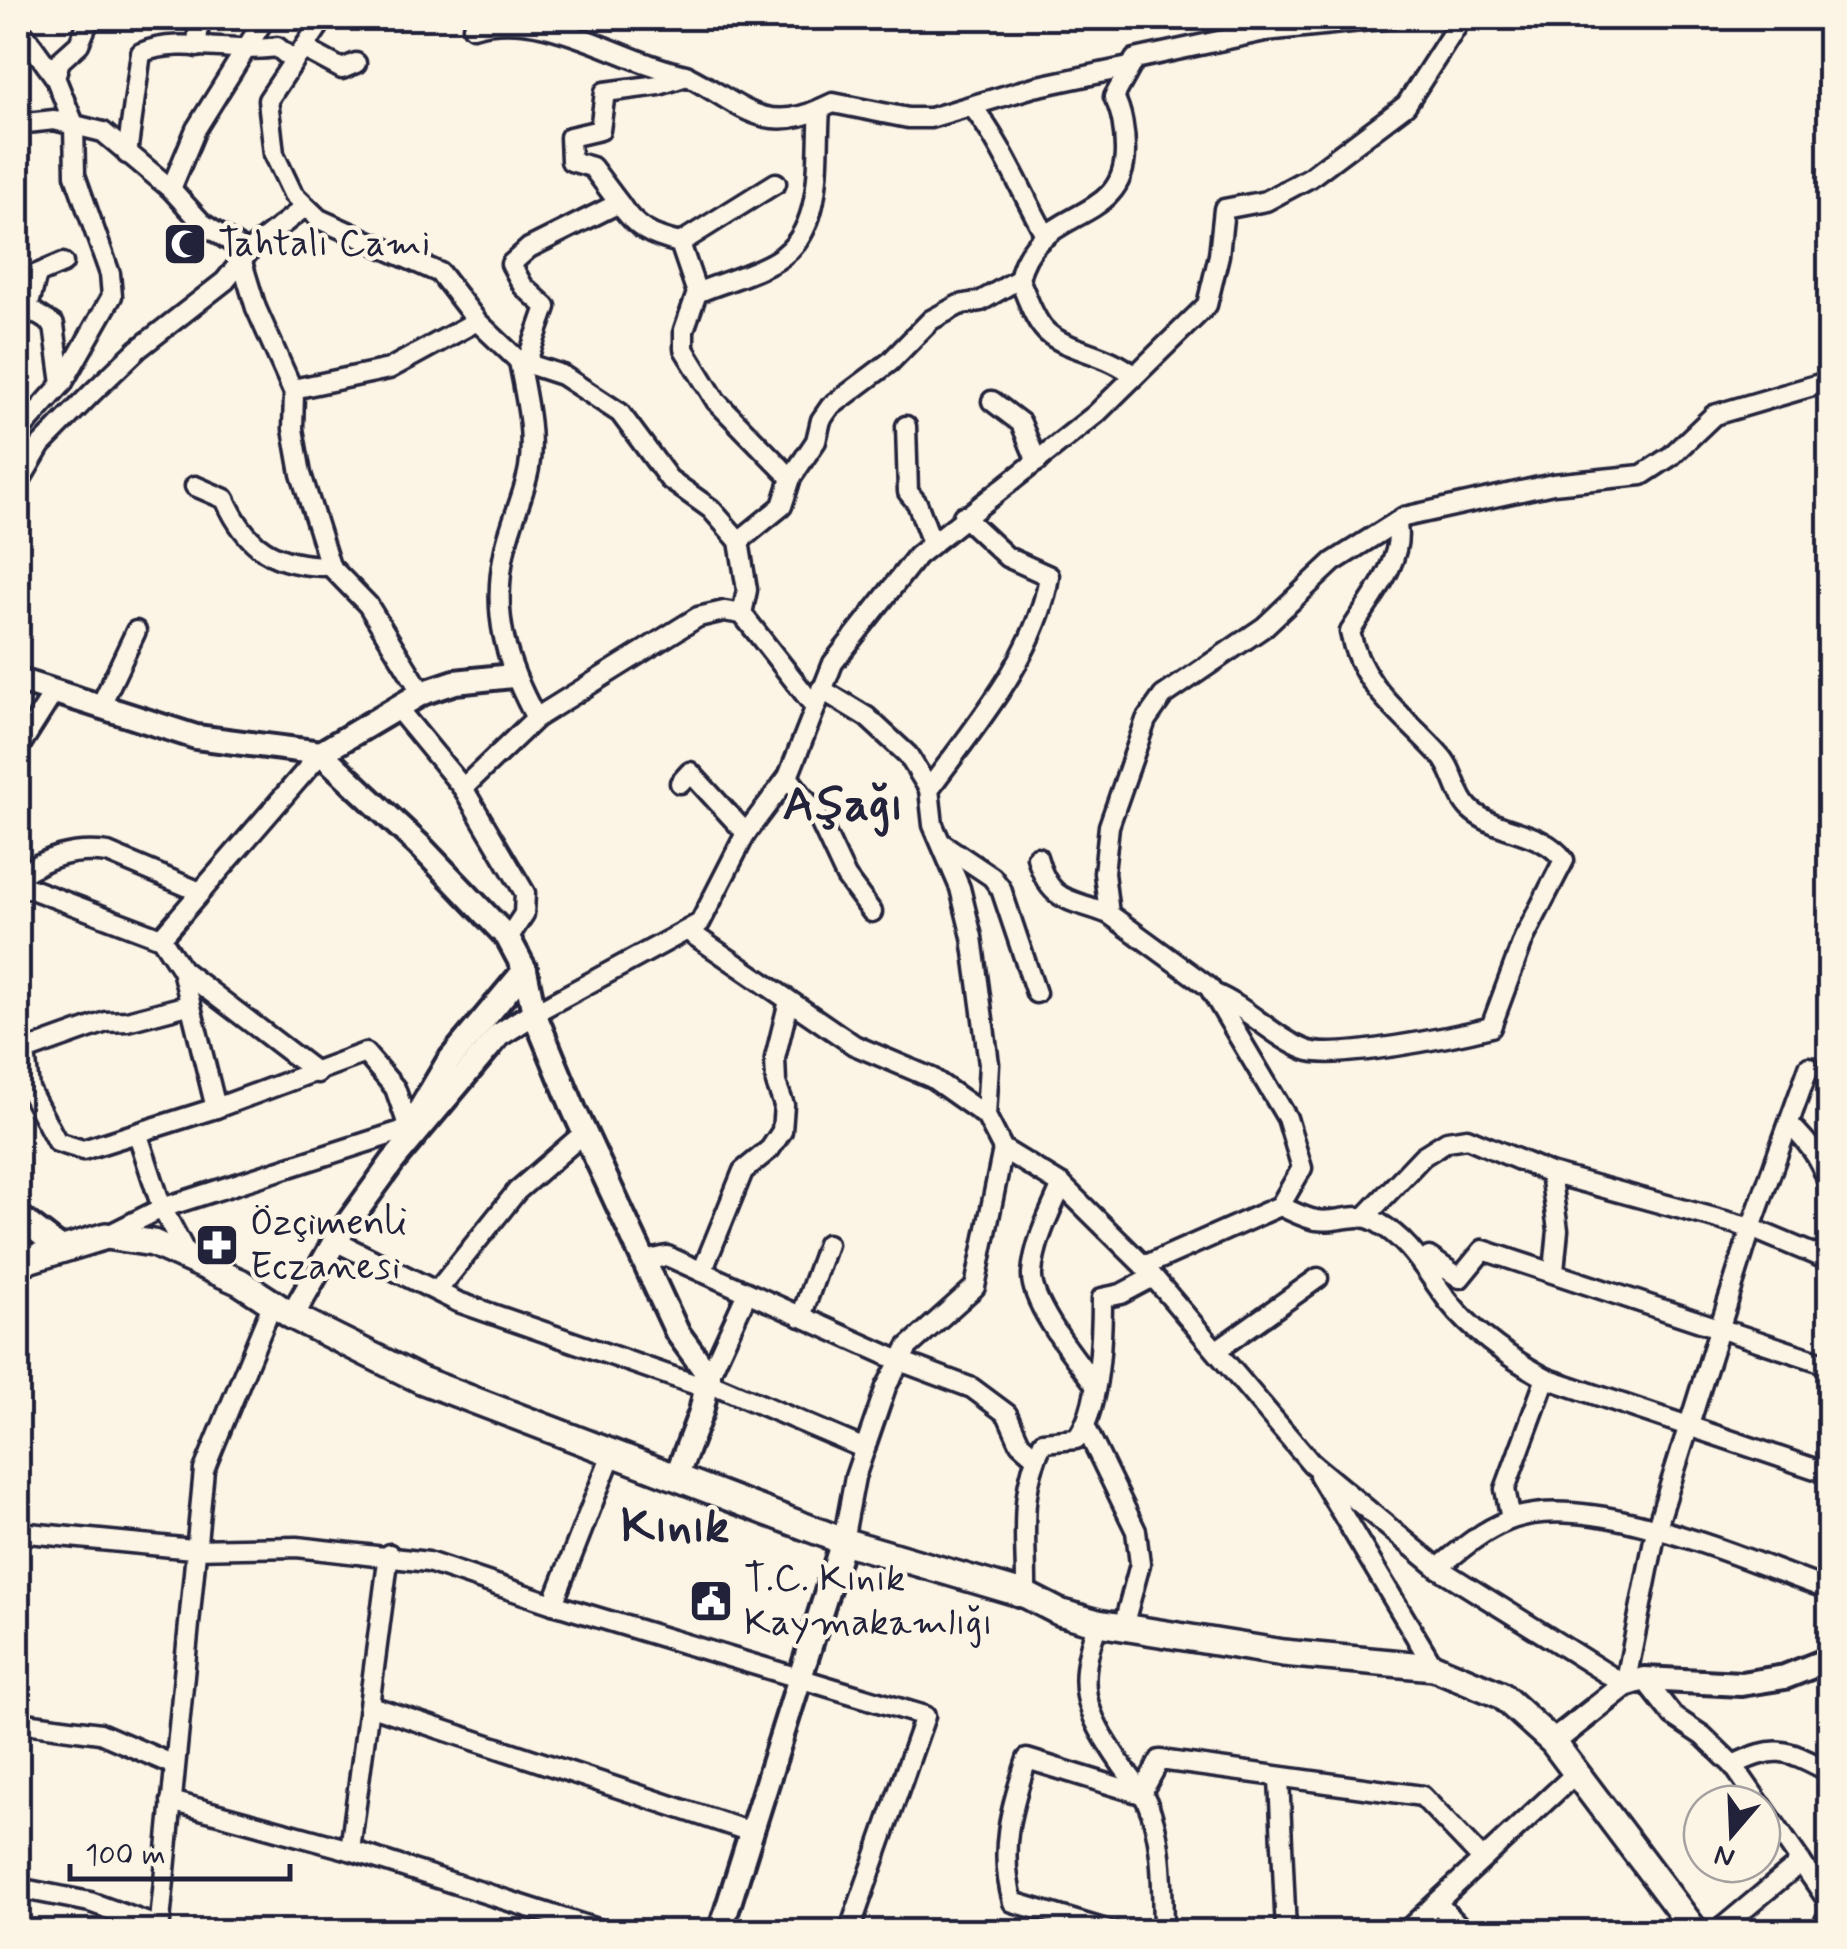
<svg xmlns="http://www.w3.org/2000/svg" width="1847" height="1949" viewBox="0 0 1847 1949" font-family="Mynerve,sans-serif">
<rect width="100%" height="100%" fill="#fcf5e5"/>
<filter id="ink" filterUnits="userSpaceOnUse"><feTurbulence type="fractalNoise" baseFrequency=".01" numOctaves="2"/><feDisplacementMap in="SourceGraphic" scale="20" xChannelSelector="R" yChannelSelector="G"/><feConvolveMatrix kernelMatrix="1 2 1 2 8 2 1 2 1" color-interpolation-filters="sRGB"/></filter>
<g filter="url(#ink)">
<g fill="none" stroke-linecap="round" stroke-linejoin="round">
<!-- minor casing -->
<g stroke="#22223b" stroke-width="25">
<g id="minor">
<path d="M 18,26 L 55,77"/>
<path d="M 473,27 C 545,6 618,61 686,75"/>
<path d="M 197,47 L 199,18"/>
<path d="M 305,49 L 342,69 L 356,63"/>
<path d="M 300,54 L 324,18"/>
<path d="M 972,106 C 1003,146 1021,192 1046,236"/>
<path d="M 820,109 L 833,103 L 908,118 L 930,118 L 1034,87 L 1129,67"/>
<path d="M 18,124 L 54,120 L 103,132 L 171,189 L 202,223 L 237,246 L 256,308 L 294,393 L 293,429 L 301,474 L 330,566 L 368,605 L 422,693"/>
<path d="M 127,154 L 141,53 C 178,36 237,54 277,47 L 294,61 L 268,100 L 274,154 L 293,194 L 319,219 L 440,273 L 477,321 L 519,361"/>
<path d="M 171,189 L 196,129 L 265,18"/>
<path d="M 619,203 L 592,167 L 571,161 L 570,137 L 600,130 L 605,92 L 659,85 L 687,76 C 736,100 761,136 820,109 C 816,158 826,230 777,260 C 753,275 722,282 697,293"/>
<path d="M 680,243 L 776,183"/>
<path d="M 1019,279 C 1026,294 1032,315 1043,328 C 1060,350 1107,352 1133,375"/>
<path d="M 519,361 C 525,395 535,432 529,468 C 524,496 511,521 505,549 C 491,612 505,662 536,718"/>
<path d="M 519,361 L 562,375 L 620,413 L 669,479 L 711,509 L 739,541 L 747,590 L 742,614"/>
<path d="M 527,361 L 546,307 L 523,286 L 511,264 L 529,248 L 619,203 C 636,229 651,236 680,243 L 697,293 L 684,330 L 684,349 L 716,401 L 791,478"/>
<path d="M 62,384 L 54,325 L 28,308 L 37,274 L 63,263"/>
<path d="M 293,389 L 389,369 L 477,321"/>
<path d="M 992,401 L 1021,423 L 1037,462"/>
<path d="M 906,426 L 908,492 L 917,503 L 932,543"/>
<path d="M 18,433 L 62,384 L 112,296 L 110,274 L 75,175 L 74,124 L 55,77 L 60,61 L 79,44 L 90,18"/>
<path d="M 18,484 L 41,445 L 92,393 L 138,349 L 225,281 L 251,249 L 305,207"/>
<path d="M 195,486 L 225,499 C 247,548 274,566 330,566"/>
<path d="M 739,541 L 782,506 L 791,478 L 816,441 L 821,420 L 830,407 L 890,362 L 931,320 L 959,305 L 981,301 L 1019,279 C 1035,205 1126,227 1125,150 C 1125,133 1122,111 1114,97 L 1135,59 L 1265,31 L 1390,18"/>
<path d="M 821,689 L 867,717 L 908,755 L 929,789 L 933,825 L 960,888 L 972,937 L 989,1064 L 986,1116"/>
<path d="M 100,707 L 136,631"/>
<path d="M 398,709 L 463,788 L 525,893 L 524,914 L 508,938"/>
<path d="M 18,749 L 54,692"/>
<path d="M 788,777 L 816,813 L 846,877 L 872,912"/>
<path d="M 680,783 L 690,772 L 746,833"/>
<path d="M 463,788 L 536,718 L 698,617 L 724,611 L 742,614 L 815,707"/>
<path d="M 929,789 C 975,726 1037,655 1049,576 L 1007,557 L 963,516"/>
<path d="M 943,844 L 992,877 L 1001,889 L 1036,993"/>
<path d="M 1037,857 C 1050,904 1069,898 1109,914"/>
<path d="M 18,877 C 46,857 73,848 108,853 L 198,891"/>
<path d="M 18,884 L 161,938 L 182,970 L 317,1073"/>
<path d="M 688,931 L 854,1045 L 932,1078 L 986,1116 L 1003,1149 L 1062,1185 L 1144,1266 L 1311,1463 L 1438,1568 L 1625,1685 L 1656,1530 L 1751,1228 L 1809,1067"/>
<path d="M 161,938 L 321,753"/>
<path d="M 182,970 L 216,1108 L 365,1053 L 395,1088 L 409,1128"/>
<path d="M 1213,993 C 1247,1007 1273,1037 1306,1050 C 1334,1061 1456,1036 1491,1027 L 1524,938 L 1564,860 C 1541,829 1497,834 1470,809 C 1456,796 1454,769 1440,755 C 1405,716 1361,688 1350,632 C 1368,602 1407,558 1396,522"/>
<path d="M 188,1005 L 127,1021 L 106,1022 L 25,1051 L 29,1089 L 57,1142 L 83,1150 L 216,1108"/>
<path d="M 534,1013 L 700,923 L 746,833 L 788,777 L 833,663 L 917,556 L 1096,414 L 1207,305 L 1219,255 L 1224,209 L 1266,201 L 1309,178 L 1406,105 L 1462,18"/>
<path d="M 1789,1124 C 1811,1145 1826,1165 1830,1195"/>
<path d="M 138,1135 L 162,1208 L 189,1259"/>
<path d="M 1550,1173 L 1558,1230 L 1554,1271"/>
<path d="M 1062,1185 C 1050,1212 1034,1243 1032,1274 C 1030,1303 1075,1358 1093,1382"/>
<path d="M 1280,1206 C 1292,1211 1304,1218 1316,1220 C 1337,1224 1357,1210 1377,1222 C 1412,1242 1425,1271 1449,1302 C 1476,1335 1509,1358 1546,1378 L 1830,1474"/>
<path d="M 1365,1217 L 1423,1156 L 1447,1141 L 1467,1138 L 1550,1173 L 1751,1228 L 1830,1261"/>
<path d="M 106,1236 L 162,1208 L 420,1125"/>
<path d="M 335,1241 L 458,1302 L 708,1389"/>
<path d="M 1429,1257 L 1460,1278 L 1483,1250 L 1830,1365"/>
<path d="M 645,1261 L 667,1256 L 900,1361 L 972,1388 L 1007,1414 L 1020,1443 L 1036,1457"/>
<path d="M 1144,1266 L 1280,1206 L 1302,1168 L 1287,1118 L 1209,987 L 1109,914 L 1104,873 L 1109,826 L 1146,720 L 1163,696 L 1264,627 L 1333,562 L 1404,517 L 1553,484 L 1642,475 L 1671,456 L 1714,415 L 1830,381"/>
<path d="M 702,1272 L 743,1171 L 770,1149 L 782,1131 L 784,1105 L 776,1083 L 775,1058 L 789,1001"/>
<path d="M 437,1291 L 517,1191 L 585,1132"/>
<path d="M 801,1317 L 827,1244"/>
<path d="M 1217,1350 L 1318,1278"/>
<path d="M 709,1376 L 747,1293"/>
<path d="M 708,1382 L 865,1449"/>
<path d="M 1086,1428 L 1136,1531 L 1140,1564 L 1123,1627"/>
<path d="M 1319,1475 L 1434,1667"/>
<path d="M 1511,1519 L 1505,1489 L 1546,1378"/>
<path d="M 18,1532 L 193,1549 L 297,1547 L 428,1562 L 553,1604 L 925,1716 L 849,1932"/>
<path d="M 843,1541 L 855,1477 L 886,1387 L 908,1347 L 975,1287 L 1003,1149"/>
<path d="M 1438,1568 C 1460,1550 1480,1532 1507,1521 C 1587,1487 1749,1562 1830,1590"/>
<path d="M 1026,1595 C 1027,1538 1017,1495 1043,1442 L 1076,1439 C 1100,1412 1102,1334 1102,1298 L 1121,1294 L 1153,1277"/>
<path d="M 553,1604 L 613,1451"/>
<path d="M 1098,1623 C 1075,1685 1084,1710 1121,1764 C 1129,1776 1141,1789 1147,1802 C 1164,1840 1162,1891 1163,1932"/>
<path d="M 1644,1679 L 1673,1716 L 1703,1736 L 1733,1765 L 1760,1804"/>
<path d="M 371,1706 L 751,1832"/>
<path d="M 18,1722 L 100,1733 L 174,1765"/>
<path d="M 1733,1765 C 1778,1743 1787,1750 1830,1772"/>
<path d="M 1279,1778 L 1286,1932"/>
<path d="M 171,1801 L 350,1850 L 606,1932"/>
<path d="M 350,1850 L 389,1554"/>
<path d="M 1801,1862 L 1830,1904"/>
<path d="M 18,1888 L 90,1902 L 159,1927"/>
<path d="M 1437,1903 L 1465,1932"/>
<path d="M 159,1932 L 204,1470 L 274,1300"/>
<path d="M 1113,1932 L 1013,1902 C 998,1850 1011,1809 1027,1759 L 1141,1794 L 1160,1760 L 1422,1796 L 1482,1859"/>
<path d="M 1405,1932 L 1575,1774"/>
<path d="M 1717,1932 L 1801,1862 L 1762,1806"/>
<path d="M 1819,1932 L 1830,1912"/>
</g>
</g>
<!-- tertiary casing -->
<g stroke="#22223b" stroke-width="30">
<g id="tertiary">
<path d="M 18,680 L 196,737 L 321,753"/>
<path d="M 321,753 L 421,847 L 508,938 L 525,970 L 534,1013 L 574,1110 L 677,1332 L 709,1376 L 701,1412 L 677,1475"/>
<path d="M 321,753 L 422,693 L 455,682 L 512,676"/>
<path d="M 415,1118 L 448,1062 L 525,970"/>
<path d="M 18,1216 L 61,1249"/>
<path d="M 292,1316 L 335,1241 L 393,1161 L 499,1035 L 534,1013"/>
<path d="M 1553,1742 L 1625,1685 L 1644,1679 L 1741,1684 L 1785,1677 L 1830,1659"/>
<path d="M 720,1932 L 843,1541"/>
</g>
</g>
<!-- secondary casing -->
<g stroke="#22223b" stroke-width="32">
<path id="secondary" d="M 18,1263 L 106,1236 L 153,1243 L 240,1282 L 292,1316 L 421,1380 L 843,1541 L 1026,1595 L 1059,1612 L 1098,1623 L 1283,1653 L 1434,1667 L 1501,1695 L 1553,1742 L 1696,1932"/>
</g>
<!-- minor -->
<use href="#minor" stroke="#fcf5e5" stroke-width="18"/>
<!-- tertiary -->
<use href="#tertiary" stroke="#fcf5e5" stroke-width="22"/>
<!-- secondary -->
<use href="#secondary" stroke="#fcf5e5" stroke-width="25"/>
</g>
</g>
<!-- icons -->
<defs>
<g id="mosque-square" transform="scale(2.25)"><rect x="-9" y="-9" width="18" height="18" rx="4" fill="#22223b" stroke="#fcf5e5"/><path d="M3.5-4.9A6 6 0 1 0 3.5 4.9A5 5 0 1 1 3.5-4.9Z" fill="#fff"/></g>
<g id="pharmacy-square" transform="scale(2.25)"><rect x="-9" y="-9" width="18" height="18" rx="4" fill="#22223b" stroke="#fcf5e5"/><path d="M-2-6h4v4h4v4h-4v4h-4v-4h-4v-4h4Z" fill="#fff"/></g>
<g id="civic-square" transform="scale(2.25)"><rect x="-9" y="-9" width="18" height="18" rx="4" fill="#22223b" stroke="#fcf5e5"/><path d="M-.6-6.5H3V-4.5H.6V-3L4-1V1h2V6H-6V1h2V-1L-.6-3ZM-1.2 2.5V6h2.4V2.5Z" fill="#fff"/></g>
</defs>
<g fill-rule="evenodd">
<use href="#mosque-square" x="185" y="244"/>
<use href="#pharmacy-square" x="217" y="1245"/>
<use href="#civic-square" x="711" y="1601"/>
</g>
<g text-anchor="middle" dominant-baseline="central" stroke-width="9" stroke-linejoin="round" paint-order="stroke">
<!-- poi labels -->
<g font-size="38" fill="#22223b" stroke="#fcf5e5" text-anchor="start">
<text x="218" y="244">Tahtalı Cami</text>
<text x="250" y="1223">Özçimenli<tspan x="250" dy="44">Eczanesi</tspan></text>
<text x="744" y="1579">T.C. Kınık<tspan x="744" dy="44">Kaymakamlığı</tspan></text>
</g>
<!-- district labels -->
<g font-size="48" font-weight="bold" fill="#22223b" stroke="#fcf5e5">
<text x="843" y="805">Aşağı</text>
<text x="675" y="1527">Kınık</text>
</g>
</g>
<!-- margin -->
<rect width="1847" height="1949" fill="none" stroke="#fcf5e5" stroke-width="60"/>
<rect x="30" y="30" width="1787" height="1889" fill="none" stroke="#22223b" stroke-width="4" filter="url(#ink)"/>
<!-- north arrow -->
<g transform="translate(1732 1834) rotate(199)"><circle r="48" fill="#fcf5e5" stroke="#a5a1a1" stroke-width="2.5"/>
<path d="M0-8L18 38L0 25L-18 38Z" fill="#22223b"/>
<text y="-15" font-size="28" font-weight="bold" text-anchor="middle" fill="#22223b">N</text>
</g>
<!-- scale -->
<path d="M70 1864v15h220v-15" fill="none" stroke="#22223b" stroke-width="5"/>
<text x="85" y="1864" font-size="30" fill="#22223b" stroke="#fcf5e5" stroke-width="8" paint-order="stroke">100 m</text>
</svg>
